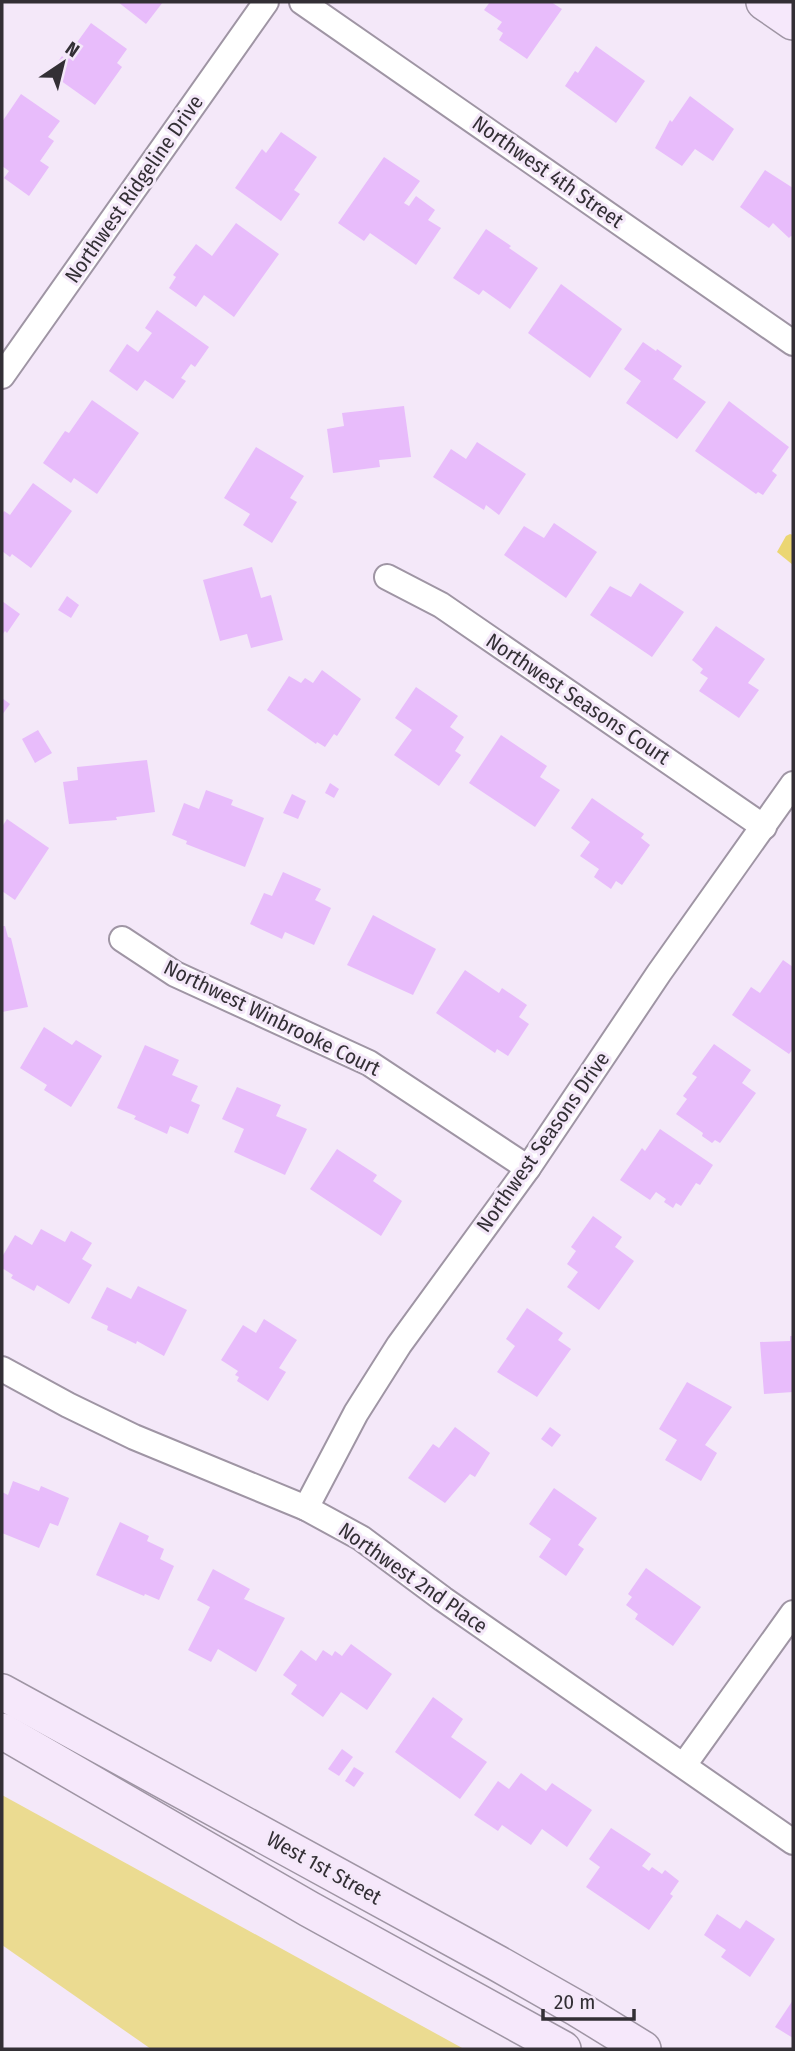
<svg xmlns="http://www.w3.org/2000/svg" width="795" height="2051" viewBox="0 0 795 2051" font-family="'Fira Sans Condensed',sans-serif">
<rect width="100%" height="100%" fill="#f4e8f9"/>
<!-- green -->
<path fill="#ebdb91" d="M 2,1795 L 464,2049 L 151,2049 L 2,1945 Z"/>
<!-- water -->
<path fill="#ebd673" d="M 790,534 L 793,535 L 793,565 L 777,552 L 786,536 Z"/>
<!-- building -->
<g fill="#e8bcfb">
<path d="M 118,2 L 163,2 L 146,24 Z"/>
<path d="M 490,2 L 551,2 L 562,9 L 527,59 L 499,40 L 503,33 L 497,29 L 502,22 L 484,10 Z"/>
<path d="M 91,23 L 127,49 L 117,63 L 122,67 L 95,105 L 50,73 L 62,56 L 65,59 Z"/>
<path d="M 596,46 L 645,81 L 616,123 L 565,86 L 575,71 L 578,73 Z"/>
<path d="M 21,94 L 60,121 L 48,137 L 54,141 L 40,161 L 49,167 L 29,196 L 4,178 L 9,171 L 2,166 L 2,122 Z"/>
<path d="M 690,96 L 734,129 L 713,161 L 695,149 L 682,166 L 655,148 L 670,120 L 672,122 Z"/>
<path d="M 281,132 L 317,157 L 294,190 L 300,194 L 281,221 L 235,188 L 262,149 L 266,153 Z"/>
<path d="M 384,157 L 420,181 L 404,203 L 409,206 L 416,196 L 435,210 L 428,220 L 441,228 L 416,265 L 370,233 L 364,241 L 338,223 Z"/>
<path d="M 765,170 L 793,188 L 793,237 L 791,236 L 789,238 L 773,223 L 769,228 L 740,207 Z"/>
<path d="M 236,223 L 279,254 L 234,317 L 204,295 L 196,307 L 169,288 L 176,277 L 173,275 L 196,244 L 212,256 Z"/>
<path d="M 486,229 L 511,246 L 509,248 L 538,268 L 510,309 L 483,290 L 479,295 L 453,278 Z"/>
<path d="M 561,284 L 622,329 L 590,378 L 528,333 Z"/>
<path d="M 157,310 L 209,347 L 195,367 L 191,364 L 181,378 L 186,381 L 173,399 L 145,380 L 137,391 L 109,371 L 127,344 L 138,352 L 152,333 L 145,328 Z"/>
<path d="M 643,342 L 656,351 L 657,349 L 682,366 L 673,379 L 706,402 L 677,439 L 626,403 L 641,381 L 624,369 Z"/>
<path d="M 92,400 L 139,433 L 97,494 L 74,478 L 71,483 L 43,463 L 65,431 L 69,433 Z"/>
<path d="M 729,401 L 789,447 L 772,471 L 777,475 L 763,495 L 758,492 L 756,494 L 695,451 Z"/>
<path d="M 404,406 L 411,457 L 379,460 L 380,467 L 333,473 L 327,429 L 344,426 L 342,413 Z"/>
<path d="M 477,442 L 526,474 L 499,515 L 486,505 L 484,510 L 433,477 L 451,449 L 466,459 Z"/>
<path d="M 256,447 L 304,476 L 290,498 L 297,502 L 272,543 L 243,525 L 250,514 L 224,498 Z"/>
<path d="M 33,483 L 72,511 L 31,568 L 12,554 L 10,557 L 2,551 L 2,515 L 4,511 L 10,515 Z"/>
<path d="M 554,523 L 597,552 L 566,598 L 504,555 L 524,526 L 544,538 Z"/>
<path d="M 252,567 L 261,598 L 271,595 L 283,640 L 251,648 L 247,634 L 220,641 L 203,580 Z"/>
<path d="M 640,583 L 684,612 L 652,657 L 590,615 L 610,586 L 631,597 Z"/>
<path d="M 67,596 L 79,605 L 71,618 L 58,610 Z"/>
<path d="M 2,601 L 20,614 L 7,633 L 5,631 L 2,635 Z"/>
<path d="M 716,626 L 765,659 L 748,683 L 759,690 L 739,718 L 699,691 L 708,678 L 700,673 L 703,669 L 692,660 Z"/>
<path d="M 322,670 L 361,699 L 337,736 L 334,734 L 325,747 L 317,742 L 316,744 L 267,710 L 289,676 L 301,683 L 305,678 L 313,683 Z"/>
<path d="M 416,687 L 458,716 L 450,727 L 464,737 L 455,751 L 461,755 L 439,786 L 394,755 L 412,730 L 395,718 Z"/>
<path d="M 2,698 L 10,704 L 2,715 Z"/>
<path d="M 38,730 L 52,753 L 35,763 L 22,739 Z"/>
<path d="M 501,735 L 547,766 L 540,777 L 560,790 L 535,827 L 469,783 Z"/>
<path d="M 147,760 L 155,812 L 116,817 L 117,820 L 69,824 L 63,782 L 78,780 L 77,767 Z"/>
<path d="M 330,783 L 339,789 L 334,798 L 325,793 Z"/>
<path d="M 206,790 L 233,800 L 231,805 L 264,818 L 245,867 L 186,844 L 187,841 L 172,835 L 184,803 L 199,809 Z"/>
<path d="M 292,794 L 306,801 L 298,819 L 283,813 Z"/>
<path d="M 592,798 L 644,834 L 641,838 L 650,845 L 622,885 L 616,881 L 611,889 L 594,877 L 599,869 L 580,856 L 590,842 L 571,828 Z"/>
<path d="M 7,819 L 49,848 L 15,900 L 2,891 L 2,827 Z"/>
<path d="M 283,872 L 321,889 L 315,900 L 331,908 L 314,945 L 285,932 L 282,939 L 250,924 L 264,893 L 272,896 Z"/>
<path d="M 373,915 L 436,949 L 413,995 L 347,965 Z"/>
<path d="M 2,926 L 5,926 L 8,937 L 11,938 L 28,1007 L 2,1012 Z"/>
<path d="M 783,960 L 793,967 L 793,1049 L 789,1054 L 732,1015 L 751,987 L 760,993 Z"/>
<path d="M 465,970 L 499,993 L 502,988 L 527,1005 L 519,1017 L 529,1024 L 508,1056 L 497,1049 L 495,1053 L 436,1013 Z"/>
<path d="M 44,1027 L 72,1045 L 76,1040 L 102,1056 L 71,1107 L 44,1090 L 47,1085 L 20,1068 Z"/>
<path d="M 714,1044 L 751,1070 L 742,1083 L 756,1093 L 720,1143 L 715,1140 L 712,1143 L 702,1136 L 703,1133 L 676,1114 L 687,1099 L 683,1096 L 697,1077 L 692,1074 Z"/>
<path d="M 145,1045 L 179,1060 L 172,1075 L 198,1086 L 191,1101 L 200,1105 L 188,1134 L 170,1126 L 167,1134 L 134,1119 L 136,1116 L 117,1108 Z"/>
<path d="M 237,1087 L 281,1105 L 276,1116 L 307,1129 L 285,1175 L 234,1152 L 244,1129 L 222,1119 Z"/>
<path d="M 660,1129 L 713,1165 L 700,1185 L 696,1183 L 681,1206 L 676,1203 L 673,1208 L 664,1202 L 666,1199 L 656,1192 L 650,1200 L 620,1180 L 642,1148 L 645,1151 Z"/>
<path d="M 337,1149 L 377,1175 L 373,1181 L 402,1201 L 381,1236 L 310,1189 Z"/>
<path d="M 593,1216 L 622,1237 L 615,1247 L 634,1261 L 599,1310 L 567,1287 L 578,1272 L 567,1264 L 576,1251 L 571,1247 Z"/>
<path d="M 41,1229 L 65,1242 L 71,1231 L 92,1243 L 82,1259 L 92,1265 L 69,1304 L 37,1285 L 34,1291 L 11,1278 L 13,1275 L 2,1268 L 2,1257 L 15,1235 L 32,1245 Z"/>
<path d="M 138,1286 L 187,1310 L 164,1356 L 137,1341 L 136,1344 L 107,1330 L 108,1326 L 91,1318 L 107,1287 L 131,1299 Z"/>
<path d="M 527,1308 L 563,1333 L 558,1340 L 571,1349 L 537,1397 L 497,1372 L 515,1346 L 506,1339 Z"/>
<path d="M 264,1319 L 297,1340 L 279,1368 L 286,1372 L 268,1401 L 237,1381 L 239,1377 L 235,1375 L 238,1371 L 221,1360 L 243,1325 L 256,1333 Z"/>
<path d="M 790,1336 L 793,1336 L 793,1392 L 764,1394 L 760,1342 L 790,1341 Z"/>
<path d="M 687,1382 L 732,1407 L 705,1445 L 717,1453 L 701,1481 L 665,1460 L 677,1440 L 659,1429 Z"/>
<path d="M 455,1427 L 490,1453 L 475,1477 L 470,1474 L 445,1503 L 408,1478 L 433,1444 L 439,1448 Z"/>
<path d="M 550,1427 L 561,1435 L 552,1447 L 541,1439 Z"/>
<path d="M 13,1481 L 39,1491 L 41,1486 L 69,1498 L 58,1526 L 50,1523 L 39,1548 L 2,1533 L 2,1492 L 8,1495 Z"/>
<path d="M 554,1488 L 597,1518 L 578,1545 L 584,1549 L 566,1576 L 539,1557 L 551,1539 L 529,1524 Z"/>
<path d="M 120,1522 L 149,1536 L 147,1541 L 164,1549 L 160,1559 L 174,1566 L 159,1600 L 145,1594 L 144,1596 L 96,1575 Z"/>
<path d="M 646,1568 L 701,1607 L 673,1646 L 635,1619 L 638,1614 L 626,1605 L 632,1597 L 628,1594 Z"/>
<path d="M 213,1569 L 250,1589 L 244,1599 L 285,1618 L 256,1672 L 218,1649 L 211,1662 L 188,1650 L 210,1607 L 197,1600 Z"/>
<path d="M 351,1644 L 392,1674 L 367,1710 L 341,1692 L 323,1717 L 291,1694 L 297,1685 L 283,1675 L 301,1650 L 316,1661 L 323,1650 L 332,1656 L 335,1651 L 342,1656 Z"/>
<path d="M 433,1697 L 463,1719 L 451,1737 L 487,1762 L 460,1799 L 395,1752 Z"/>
<path d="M 342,1749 L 353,1757 L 339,1776 L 328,1769 Z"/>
<path d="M 354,1767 L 364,1773 L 354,1787 L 345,1781 Z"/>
<path d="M 521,1773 L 546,1791 L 552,1783 L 592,1810 L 567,1847 L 542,1829 L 531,1845 L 502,1825 L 498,1831 L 474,1815 L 498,1781 L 509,1789 Z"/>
<path d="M 611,1828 L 651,1854 L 642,1866 L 649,1871 L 652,1867 L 662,1874 L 665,1870 L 679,1881 L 670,1894 L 673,1896 L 649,1930 L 586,1887 L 600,1867 L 589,1859 Z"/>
<path d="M 717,1914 L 740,1929 L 746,1920 L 775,1939 L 750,1977 L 721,1957 L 726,1950 L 704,1935 Z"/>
<path d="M 793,2000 L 793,2038 L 775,2027 Z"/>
</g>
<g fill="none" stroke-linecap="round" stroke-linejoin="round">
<!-- street casing -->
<g stroke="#9f95a4" stroke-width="28">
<g id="street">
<path d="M 302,2 L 793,343"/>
<path d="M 2,376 L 266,2"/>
<path d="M 387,577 L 441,605 L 764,827"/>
<path d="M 122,939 L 175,974 L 369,1063 L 528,1168"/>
<path d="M 2,1369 L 68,1405 L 134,1437 L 306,1508 L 361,1538 L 443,1599 L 793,1842"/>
<path d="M 306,1508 L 356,1413 L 399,1345 L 528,1168 L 659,973 L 793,784"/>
<path d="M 684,1765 L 793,1613"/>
</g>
</g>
<!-- secondary casing -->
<g stroke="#9f95a4" stroke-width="38">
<g id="secondary">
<path d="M 764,2 L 793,22"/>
<path d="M 2,1692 L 497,1963 L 578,2009 L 643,2049"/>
<path d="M 2,1731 L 309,1909 L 563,2049"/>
</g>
</g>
<!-- street -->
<use href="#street" stroke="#fff" stroke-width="24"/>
<!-- secondary -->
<use href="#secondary" stroke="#f6e8fb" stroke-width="35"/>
</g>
<g text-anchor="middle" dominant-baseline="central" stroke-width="6" stroke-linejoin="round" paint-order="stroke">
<!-- street labels -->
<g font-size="21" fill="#332f35" stroke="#f4e8f9">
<text transform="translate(548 172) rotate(35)">Northwest 4th Street</text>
<text transform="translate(134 189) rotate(-55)">Northwest Ridgeline Drive</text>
<text transform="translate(578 699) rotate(34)">Northwest Seasons Court</text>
<text transform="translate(272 1018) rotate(26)">Northwest Winbrooke Court</text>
<text transform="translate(543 1142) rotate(-55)">Northwest Seasons Drive</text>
<text transform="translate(413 1578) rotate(35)">Northwest 2nd Place</text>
<text transform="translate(324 1868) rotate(29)">West 1st Street</text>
</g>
</g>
<!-- border -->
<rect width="795" height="2051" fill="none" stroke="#332f35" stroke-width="7"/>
<!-- north arrow -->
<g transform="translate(63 63) rotate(35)" stroke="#f4e8f9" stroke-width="5" paint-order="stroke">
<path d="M0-5L12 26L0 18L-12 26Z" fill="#332f35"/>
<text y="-10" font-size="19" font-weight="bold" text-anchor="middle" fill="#332f35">N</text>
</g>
<!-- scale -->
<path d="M543 2009v10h91v-10" fill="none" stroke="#332f35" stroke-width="3.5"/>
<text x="554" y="2009" font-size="21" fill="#332f35" stroke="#f4e8f9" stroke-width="5" paint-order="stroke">20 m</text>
</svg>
